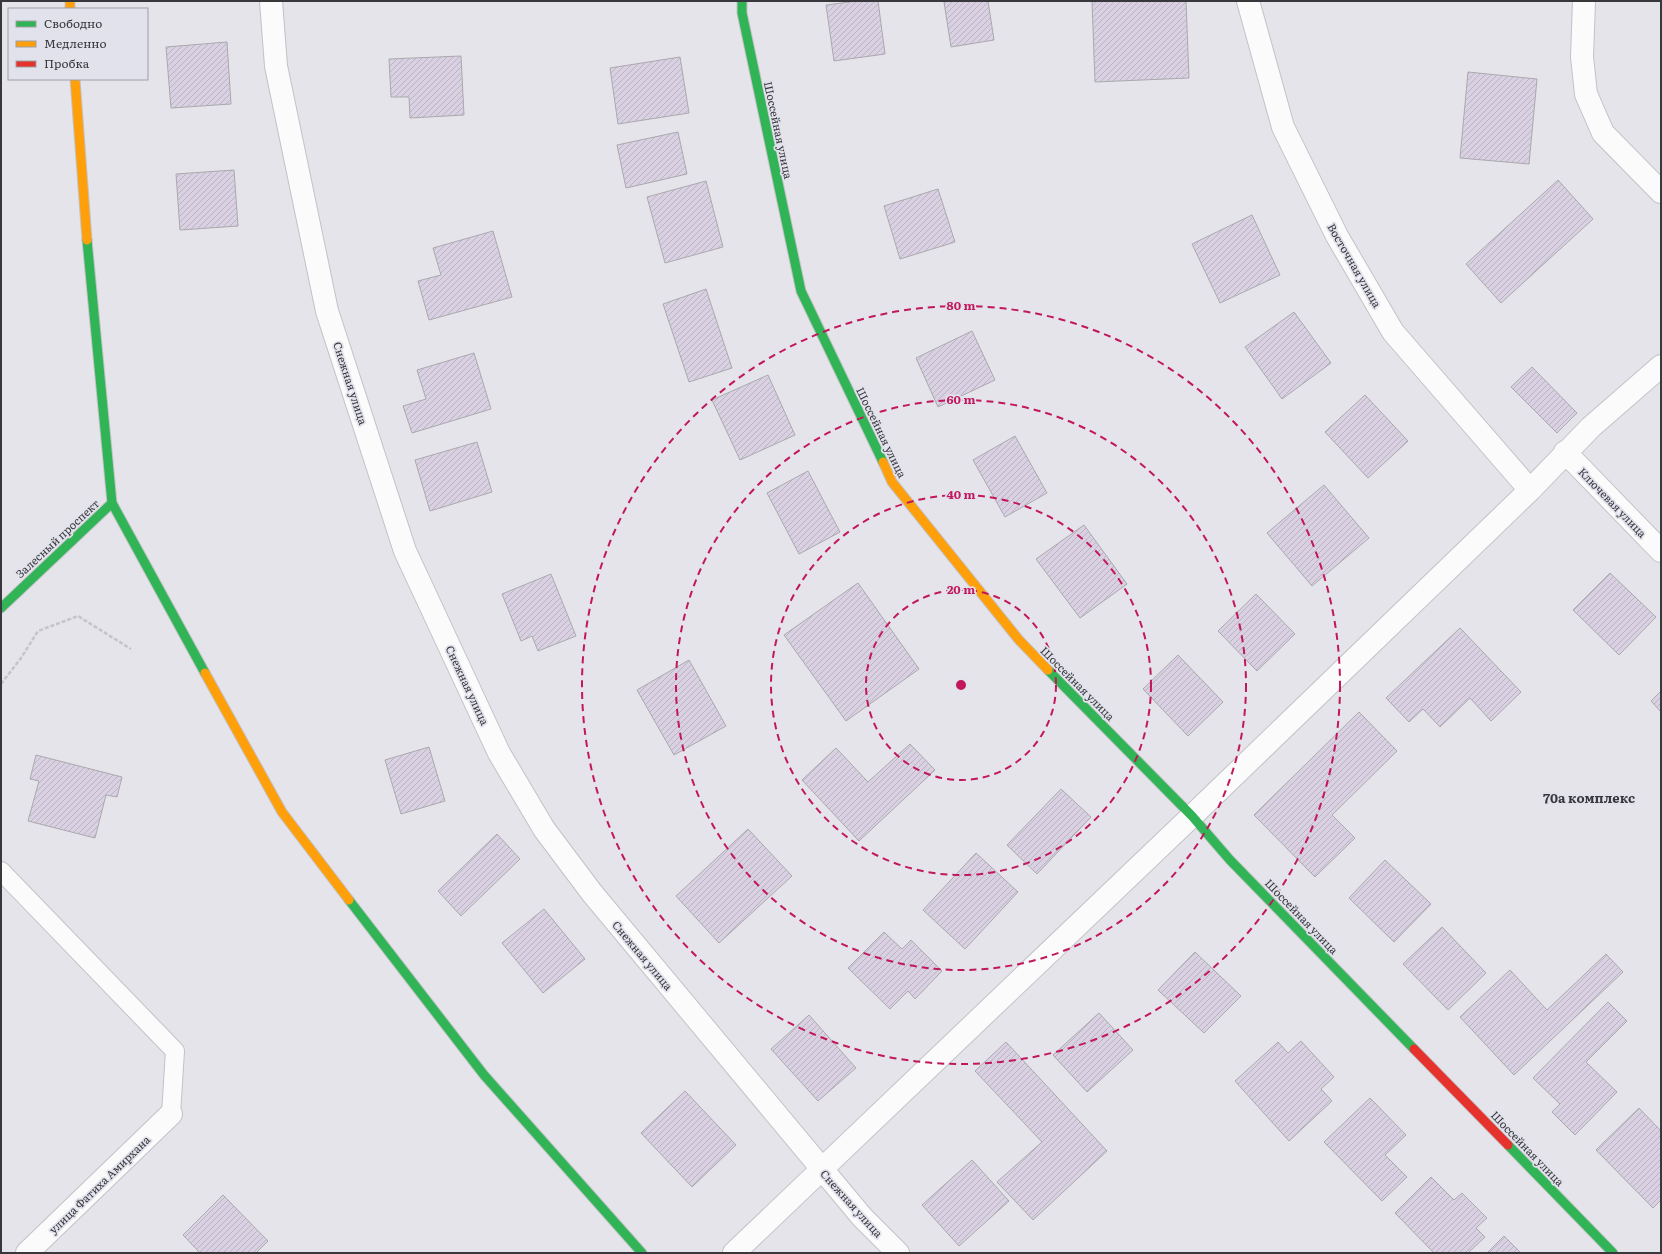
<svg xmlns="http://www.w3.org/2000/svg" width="1662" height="1254" viewBox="0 0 1662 1254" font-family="Literata,serif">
<defs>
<pattern id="building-hatch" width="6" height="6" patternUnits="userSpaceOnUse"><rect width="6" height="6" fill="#d9d0e2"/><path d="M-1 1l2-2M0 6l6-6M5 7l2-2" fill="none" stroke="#bbb3c3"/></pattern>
</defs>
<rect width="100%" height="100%" fill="#e4e4ea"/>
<!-- building -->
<g fill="url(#building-hatch)" stroke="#aaa9ad">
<path d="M 857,1 L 878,1 L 885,54 L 834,61 L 826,5 Z"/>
<path d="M 949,1 L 988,1 L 994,40 L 951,47 L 944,2 Z"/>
<path d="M 1092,1 L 1186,1 L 1189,78 L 1095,82 Z"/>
<path d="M 227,42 L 231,104 L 171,108 L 166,47 Z"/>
<path d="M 461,56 L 464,115 L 410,118 L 409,97 L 391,97 L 389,59 Z"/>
<path d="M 680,57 L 689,113 L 618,124 L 610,68 Z"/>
<path d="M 1468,72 L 1537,79 L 1529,164 L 1460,158 Z"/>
<path d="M 678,132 L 687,174 L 626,188 L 617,145 Z"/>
<path d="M 234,170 L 238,226 L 180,230 L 176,174 Z"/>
<path d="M 1558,180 L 1593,219 L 1501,303 L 1466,264 Z"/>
<path d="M 706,181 L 723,247 L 665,263 L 647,197 Z"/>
<path d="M 938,189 L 955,242 L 900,259 L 884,206 Z"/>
<path d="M 1252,215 L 1280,275 L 1220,303 L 1192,244 Z"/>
<path d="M 493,231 L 512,297 L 429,320 L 418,281 L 441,275 L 433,248 Z"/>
<path d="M 706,289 L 732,368 L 689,382 L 663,304 Z"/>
<path d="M 1294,312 L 1331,363 L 1282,399 L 1245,347 Z"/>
<path d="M 972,331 L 995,380 L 938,407 L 916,358 Z"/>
<path d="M 474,353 L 491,409 L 412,433 L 403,406 L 426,399 L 417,370 Z"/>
<path d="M 1532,367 L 1577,413 L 1557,433 L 1511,387 Z"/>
<path d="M 768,375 L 795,435 L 740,460 L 712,400 Z"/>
<path d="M 1365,395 L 1408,441 L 1368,478 L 1325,432 Z"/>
<path d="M 1015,436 L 1047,493 L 1005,517 L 973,460 Z"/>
<path d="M 477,442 L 492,492 L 430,511 L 415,460 Z"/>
<path d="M 808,471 L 840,532 L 799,554 L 767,493 Z"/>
<path d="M 1324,485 L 1369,538 L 1312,586 L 1267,533 Z"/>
<path d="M 1084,525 L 1127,584 L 1080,618 L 1036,559 Z"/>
<path d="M 1610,573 L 1656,617 L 1619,655 L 1573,610 Z"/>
<path d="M 551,574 L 576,636 L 538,651 L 532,636 L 521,641 L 502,594 Z"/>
<path d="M 858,583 L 919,669 L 846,721 L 784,635 Z"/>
<path d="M 1256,594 L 1295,634 L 1257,671 L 1218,631 Z"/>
<path d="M 1460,628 L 1521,692 L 1491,721 L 1470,698 L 1440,727 L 1423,709 L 1409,722 L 1386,698 Z"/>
<path d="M 1178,655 L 1223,702 L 1188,736 L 1143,689 Z"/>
<path d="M 689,660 L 726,726 L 674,755 L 637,690 Z"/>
<path d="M 1661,691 L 1661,712 L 1651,701 Z"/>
<path d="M 1359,712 L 1397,751 L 1332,815 L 1355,838 L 1315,877 L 1254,815 Z"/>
<path d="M 910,744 L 935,770 L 859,841 L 802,780 L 836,748 L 868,782 Z"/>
<path d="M 429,747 L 445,801 L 401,814 L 385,760 Z"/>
<path d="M 36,755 L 122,777 L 117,797 L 106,795 L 95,838 L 28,821 L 39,781 L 30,779 Z"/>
<path d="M 1061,789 L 1091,817 L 1037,874 L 1007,845 Z"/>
<path d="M 748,829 L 792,876 L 719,943 L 676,896 Z"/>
<path d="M 497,834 L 520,859 L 461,916 L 438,891 Z"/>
<path d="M 976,853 L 1018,892 L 965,949 L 923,910 Z"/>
<path d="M 1385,860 L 1431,904 L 1394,942 L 1349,898 Z"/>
<path d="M 544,909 L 585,959 L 543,993 L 502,943 Z"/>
<path d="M 1442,927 L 1486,973 L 1448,1010 L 1403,964 Z"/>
<path d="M 884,932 L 902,949 L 911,940 L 942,971 L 915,999 L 908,991 L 890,1009 L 848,968 Z"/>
<path d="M 1195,952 L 1241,996 L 1204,1033 L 1158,990 Z"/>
<path d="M 1606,954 L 1623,972 L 1514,1075 L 1460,1017 L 1510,970 L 1547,1010 Z"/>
<path d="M 1608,1002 L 1627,1021 L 1586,1062 L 1617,1092 L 1575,1135 L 1552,1112 L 1560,1104 L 1533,1078 Z"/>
<path d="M 1099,1013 L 1133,1050 L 1087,1092 L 1053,1055 Z"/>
<path d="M 809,1015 L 856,1068 L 818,1101 L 771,1049 Z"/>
<path d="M 1301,1041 L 1334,1077 L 1321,1089 L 1332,1101 L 1289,1141 L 1235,1081 L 1278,1042 L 1288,1053 Z"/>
<path d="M 1006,1042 L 1107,1151 L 1033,1220 L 997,1182 L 1042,1142 L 975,1071 Z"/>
<path d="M 685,1091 L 736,1145 L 692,1187 L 641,1133 Z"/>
<path d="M 1370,1098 L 1406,1135 L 1385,1155 L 1407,1177 L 1382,1201 L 1324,1142 Z"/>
<path d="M 1639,1108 L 1661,1131 L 1661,1200 L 1653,1208 L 1596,1150 Z"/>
<path d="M 972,1160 L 1009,1201 L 959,1246 L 922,1205 Z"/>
<path d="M 1431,1177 L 1454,1200 L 1462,1193 L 1487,1218 L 1476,1228 L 1485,1237 L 1468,1253 L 1434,1253 L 1395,1213 Z"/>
<path d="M 223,1195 L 268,1241 L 256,1253 L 200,1253 L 183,1235 Z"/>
<path d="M 1504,1236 L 1521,1253 L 1487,1253 Z"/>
</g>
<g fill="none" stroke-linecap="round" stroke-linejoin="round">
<!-- lane casing -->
<g stroke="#c2c2c7" stroke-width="20">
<path id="lane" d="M 1,871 L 175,1051 L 171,1114"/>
</g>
<!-- street casing -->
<g stroke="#c2c2c7" stroke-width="24">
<g id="street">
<path d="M 271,1 L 276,66 L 327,311 L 405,551 L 499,753 L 544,829 L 592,893 L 862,1217 L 898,1253"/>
<path d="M 1248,1 L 1283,127 L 1337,236 L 1393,332 L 1530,490"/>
<path d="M 1584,1 L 1582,57 L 1586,94 L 1603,133 L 1661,192"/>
<path d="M 1565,452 L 1661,551"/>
<path d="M 27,1253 L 171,1114"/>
<path d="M 734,1253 L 1192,816 L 1530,490 L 1591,427 L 1661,366"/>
</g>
</g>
<!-- fast casing -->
<g stroke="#c2c2c7" stroke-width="11">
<g id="fast">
<path d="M 742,1 L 742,13 L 801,291 L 883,462"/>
<path d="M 87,240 L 112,503 L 205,673"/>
<path d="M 1,608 L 112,503"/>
<path d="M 1048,670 L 1192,816 L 1230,860 L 1414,1049"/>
<path d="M 349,900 L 484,1075 L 642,1253"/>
<path d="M 1508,1145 L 1613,1253"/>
</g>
</g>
<!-- slow casing -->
<g stroke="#c2c2c7" stroke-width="11">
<g id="slow">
<path d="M 70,1 L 70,9"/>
<path d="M 75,79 L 87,240"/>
<path d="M 883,462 L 892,482 L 1019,640 L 1048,670"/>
<path d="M 205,673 L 282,812 L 349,900"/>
</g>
</g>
<!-- jam casing -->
<g stroke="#c2c2c7" stroke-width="11">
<path id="jam" d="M 1414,1049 L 1508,1145"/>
</g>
<!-- path -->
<path stroke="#c5c5c6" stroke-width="2.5" stroke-dasharray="4 2" stroke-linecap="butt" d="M 1,684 L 21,658 L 38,631 L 78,616 L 131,649"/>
<!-- lane -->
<use href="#lane" stroke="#fbfbfc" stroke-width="18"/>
<!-- street -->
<use href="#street" stroke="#fbfbfc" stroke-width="22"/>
<!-- fast -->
<use href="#fast" stroke="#30b455" stroke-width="9"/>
<!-- slow -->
<use href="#slow" stroke="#ff9f0a" stroke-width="9"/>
<!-- jam -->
<use href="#jam" stroke="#e5322d" stroke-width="9"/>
</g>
<!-- distance rings -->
<g fill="none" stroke="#c2185b" stroke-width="2" stroke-dasharray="7 5">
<circle cx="961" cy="685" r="95"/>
<circle cx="961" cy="685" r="190"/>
<circle cx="961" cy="685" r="285"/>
<circle cx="961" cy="685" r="379"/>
</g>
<g text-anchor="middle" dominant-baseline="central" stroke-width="3.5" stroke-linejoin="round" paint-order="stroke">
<!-- street labels -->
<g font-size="11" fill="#38373c" stroke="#e2e2ec">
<text transform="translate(779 130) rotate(78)">Шоссейная улица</text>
<text transform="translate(1355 265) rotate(60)">Восточная улица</text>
<text transform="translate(351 383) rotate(72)">Снежная улица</text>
<text transform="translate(882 432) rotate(64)">Шоссейная улица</text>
<text transform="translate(1613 502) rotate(46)">Ключевая улица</text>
<text transform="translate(57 538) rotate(-43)">Залесный проспект</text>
<text transform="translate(1078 683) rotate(45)">Шоссейная улица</text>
<text transform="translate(468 685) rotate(65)">Снежная улица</text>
<text transform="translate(1302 916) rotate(46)">Шоссейная улица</text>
<text transform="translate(643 955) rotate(50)">Снежная улица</text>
<text transform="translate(1528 1148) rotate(46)">Шоссейная улица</text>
<text transform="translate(99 1184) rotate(-44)">улица Фатиха Амирхана</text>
<text transform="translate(852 1203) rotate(48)">Снежная улица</text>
</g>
<!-- quarter labels -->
<g font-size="13" font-weight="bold" fill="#38373c" stroke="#e2e2ec">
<text x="1589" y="797">70а комплекс</text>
</g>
</g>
<circle cx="961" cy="685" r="6" fill="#c2185b" stroke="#e2e2ec" stroke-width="2"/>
<g font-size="12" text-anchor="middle" font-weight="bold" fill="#c2185b" stroke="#e2e2ec" stroke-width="3.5" stroke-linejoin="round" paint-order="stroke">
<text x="961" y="310">80 m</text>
<text x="961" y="404">60 m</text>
<text x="961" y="499">40 m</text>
<text x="961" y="594">20 m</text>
</g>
<!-- border -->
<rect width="1662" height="1254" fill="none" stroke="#38373c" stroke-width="4"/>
<!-- legend -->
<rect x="8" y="8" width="140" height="72" fill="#e2e2ec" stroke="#9e9ea6"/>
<rect x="16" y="21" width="20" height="6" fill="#30b455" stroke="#9e9ea6"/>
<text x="44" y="28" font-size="12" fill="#38373c">Свободно</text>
<rect x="16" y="41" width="20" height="6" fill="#ff9f0a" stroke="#9e9ea6"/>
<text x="44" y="48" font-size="12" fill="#38373c">Медленно</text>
<rect x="16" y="61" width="20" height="6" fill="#e5322d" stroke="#9e9ea6"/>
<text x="44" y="68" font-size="12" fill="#38373c">Пробка</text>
</svg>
